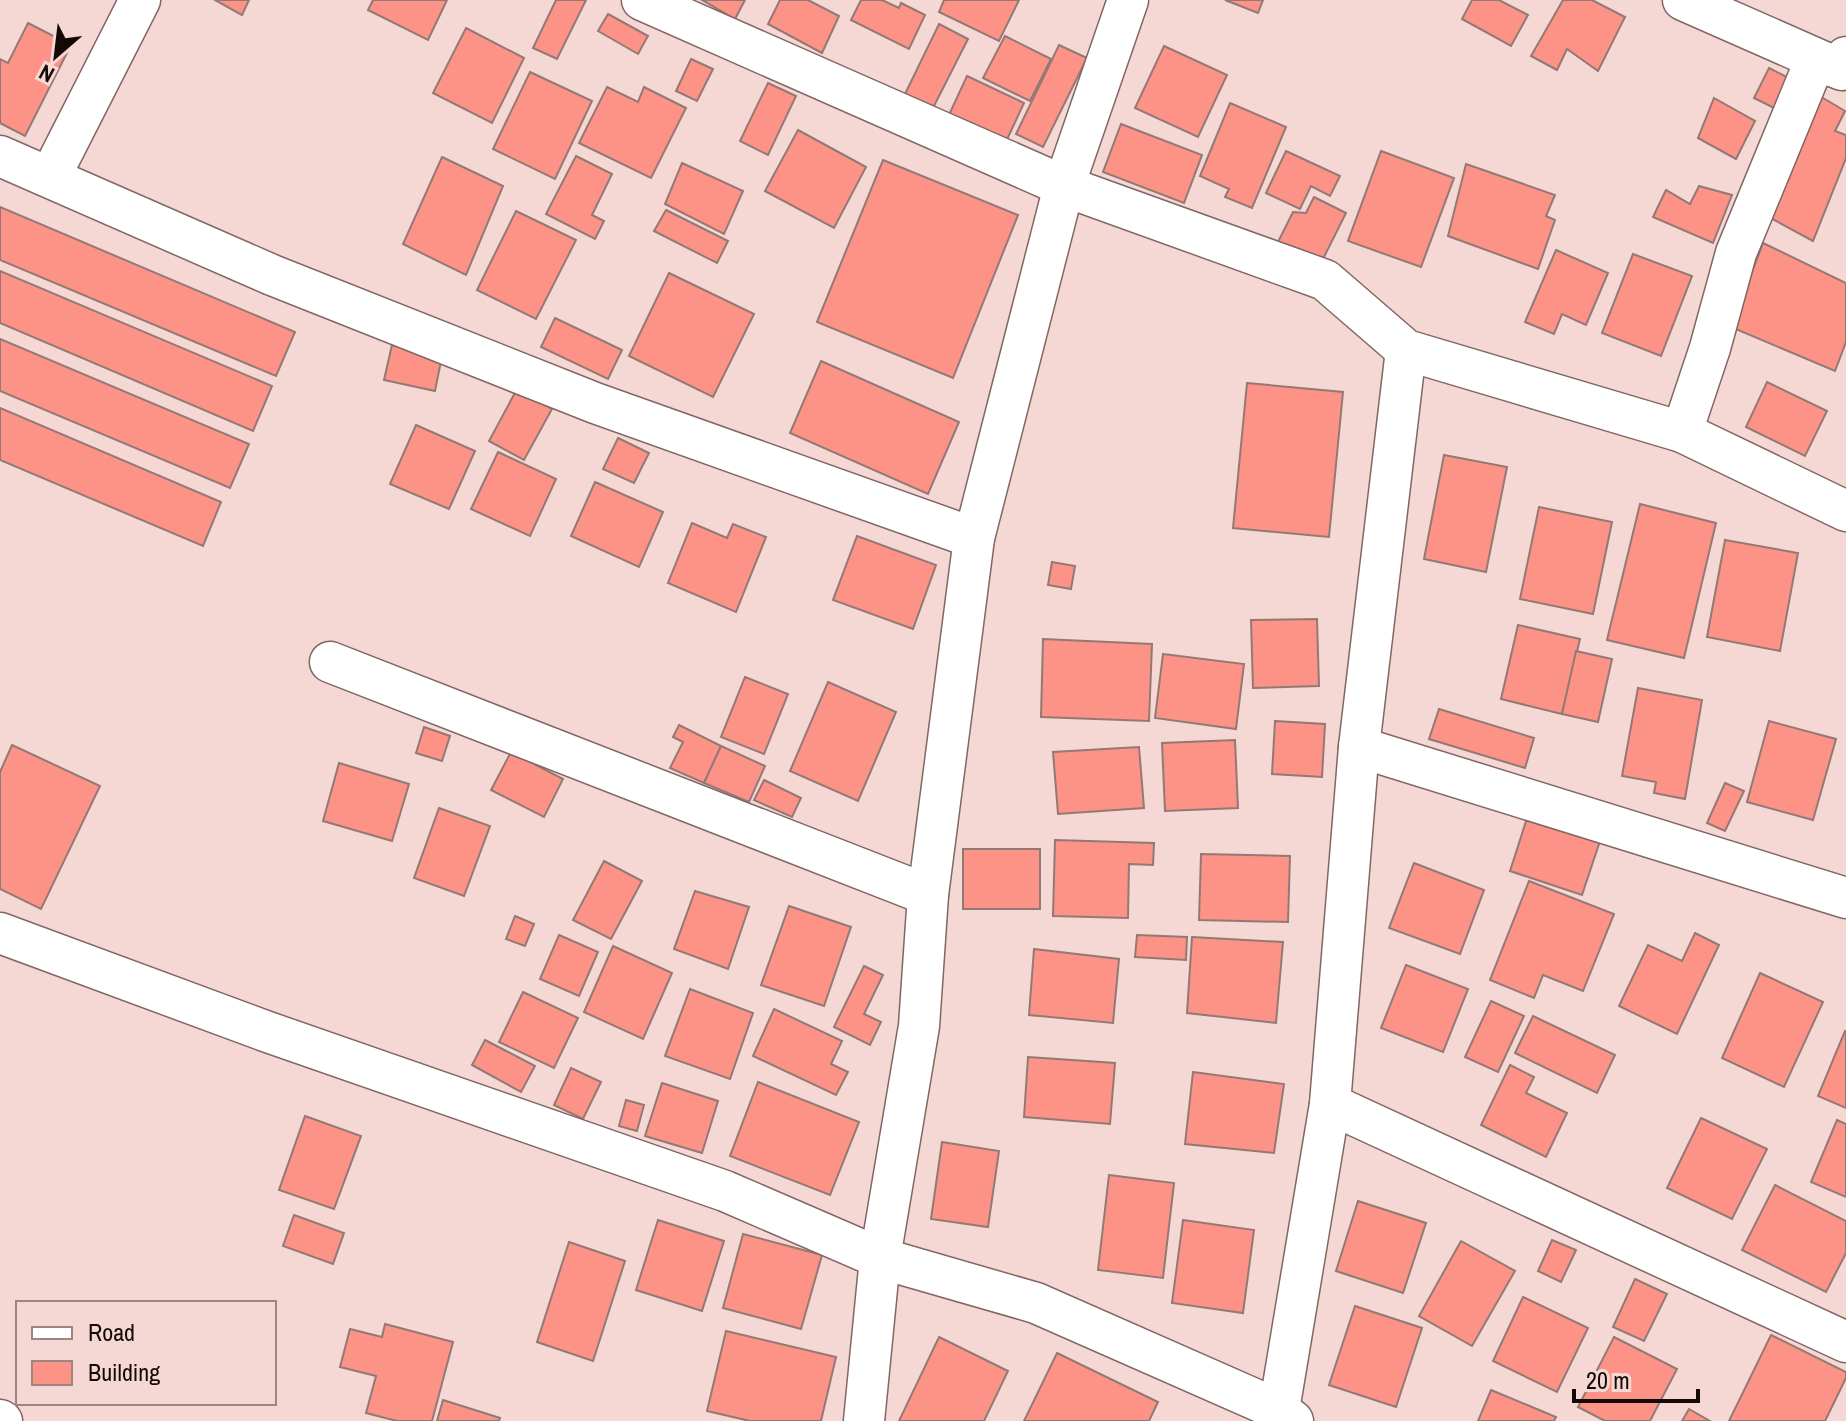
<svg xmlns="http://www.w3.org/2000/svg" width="1846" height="1421" viewBox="0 0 1846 1421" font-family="'Archivo Narrow',sans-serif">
<rect width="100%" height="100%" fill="#f5d8d3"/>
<!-- building -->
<g fill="#fc9386" stroke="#937975" stroke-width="2">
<path d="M 215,0 L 249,0 L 242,15 Z"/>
<path d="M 373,0 L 447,0 L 428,40 L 368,10 Z"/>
<path d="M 556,0 L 586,0 L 557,59 L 533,48 Z"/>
<path d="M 702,0 L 745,0 L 735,19 Z"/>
<path d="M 780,0 L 808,0 L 839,16 L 822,53 L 768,24 Z"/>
<path d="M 861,0 L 882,0 L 899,8 L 901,3 L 925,15 L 909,49 L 851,20 Z"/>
<path d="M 944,0 L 1019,0 L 999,41 L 939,12 Z"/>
<path d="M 1225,0 L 1263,0 L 1258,13 Z"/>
<path d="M 1472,0 L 1499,0 L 1528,15 L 1511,46 L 1462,19 Z"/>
<path d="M 1563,0 L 1592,0 L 1625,17 L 1598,71 L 1567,49 L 1557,70 L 1531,56 Z"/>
<path d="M 608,14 L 648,36 L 638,54 L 598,31 Z"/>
<path d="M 28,23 L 71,45 L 25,136 L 0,123 L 0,59 L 8,63 Z"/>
<path d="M 939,24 L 968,39 L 932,110 L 904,96 Z"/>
<path d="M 466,28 L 524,58 L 492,123 L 433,93 Z"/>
<path d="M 1005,36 L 1051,59 L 1030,101 L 983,78 Z"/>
<path d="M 1059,45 L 1087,58 L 1043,147 L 1016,134 Z"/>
<path d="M 1164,46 L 1227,75 L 1198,137 L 1135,108 Z"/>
<path d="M 691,59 L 713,69 L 697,101 L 676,91 Z"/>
<path d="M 1769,68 L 1793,80 L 1778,110 L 1754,98 Z"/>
<path d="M 530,72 L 592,101 L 555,179 L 493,149 Z"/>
<path d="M 967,76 L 1024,103 L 1004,146 L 947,119 Z"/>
<path d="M 768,83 L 796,96 L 768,155 L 740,141 Z"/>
<path d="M 607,87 L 638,102 L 644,87 L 686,108 L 651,178 L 579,143 Z"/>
<path d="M 1818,95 L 1845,111 L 1835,131 L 1846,135 L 1846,158 L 1813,241 L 1765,215 Z"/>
<path d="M 1714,98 L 1755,121 L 1736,159 L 1698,138 Z"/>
<path d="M 1230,103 L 1286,127 L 1252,208 L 1225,197 L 1229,189 L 1200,176 Z"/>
<path d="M 1121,124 L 1202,155 L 1184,203 L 1103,172 Z"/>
<path d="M 798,130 L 866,167 L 834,228 L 765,191 Z"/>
<path d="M 1286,151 L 1340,176 L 1330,196 L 1311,186 L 1300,209 L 1266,193 Z"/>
<path d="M 1381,151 L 1454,178 L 1421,267 L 1348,241 Z"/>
<path d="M 576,156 L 612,174 L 592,215 L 604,221 L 595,239 L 546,214 Z"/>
<path d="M 442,157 L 503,186 L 466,275 L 403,244 Z"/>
<path d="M 883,160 L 1018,215 L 953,378 L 817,322 Z"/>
<path d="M 682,163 L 743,191 L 724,234 L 665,204 Z"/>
<path d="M 1466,164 L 1555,195 L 1546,216 L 1555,220 L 1538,269 L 1448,236 Z"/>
<path d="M 1699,186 L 1732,195 L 1713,243 L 1653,217 L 1666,190 L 1690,204 Z"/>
<path d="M 1314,197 L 1346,213 L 1321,263 L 1278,242 L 1293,212 L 1306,213 Z"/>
<path d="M 0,207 L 295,332 L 276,376 L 0,260 Z"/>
<path d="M 666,210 L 728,241 L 717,263 L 654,231 Z"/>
<path d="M 516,211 L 576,240 L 536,319 L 477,290 Z"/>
<path d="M 1763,243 L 1846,283 L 1846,342 L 1835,371 L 1731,327 Z"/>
<path d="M 1556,250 L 1608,273 L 1586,325 L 1562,314 L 1554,334 L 1525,322 Z"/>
<path d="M 1633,254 L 1692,276 L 1661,356 L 1602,333 Z"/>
<path d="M 0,271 L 272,386 L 253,431 L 0,323 Z"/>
<path d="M 669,273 L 754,314 L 713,397 L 629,356 Z"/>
<path d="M 555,318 L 622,350 L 608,379 L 541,347 Z"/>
<path d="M 0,339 L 249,444 L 230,488 L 0,391 Z"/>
<path d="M 392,345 L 442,356 L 435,391 L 384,380 Z"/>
<path d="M 821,361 L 959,422 L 928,494 L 790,433 Z"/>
<path d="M 1767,382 L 1827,411 L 1805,456 L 1746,427 Z"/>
<path d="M 1247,383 L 1343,392 L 1329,537 L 1233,528 Z"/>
<path d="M 517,389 L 552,409 L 524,460 L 489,441 Z"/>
<path d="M 0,408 L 221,502 L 203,546 L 0,460 Z"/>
<path d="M 416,425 L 475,451 L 449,509 L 390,484 Z"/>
<path d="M 618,438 L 649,453 L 634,483 L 603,469 Z"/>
<path d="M 498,452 L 556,479 L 530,536 L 471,509 Z"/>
<path d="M 1444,455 L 1507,467 L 1486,572 L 1424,559 Z"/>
<path d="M 595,482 L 663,512 L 639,567 L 571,536 Z"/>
<path d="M 1640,504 L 1716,523 L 1684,658 L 1607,640 Z"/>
<path d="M 1539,507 L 1612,522 L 1593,614 L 1520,599 Z"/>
<path d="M 692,523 L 727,538 L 733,524 L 766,537 L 736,612 L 668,583 Z"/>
<path d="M 857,536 L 936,565 L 913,629 L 833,600 Z"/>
<path d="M 1725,540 L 1798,553 L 1780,651 L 1707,637 Z"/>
<path d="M 1052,562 L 1075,566 L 1071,589 L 1048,585 Z"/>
<path d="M 1317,619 L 1319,686 L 1253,688 L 1251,620 Z"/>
<path d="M 1518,625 L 1580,639 L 1562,714 L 1501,699 Z"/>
<path d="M 1043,639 L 1152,644 L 1149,721 L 1041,717 Z"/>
<path d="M 1576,651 L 1612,659 L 1598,722 L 1562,714 Z"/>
<path d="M 1163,654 L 1244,664 L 1236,729 L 1155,718 Z"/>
<path d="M 745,677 L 788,694 L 764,754 L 721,737 Z"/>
<path d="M 828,682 L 896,712 L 858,801 L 790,771 Z"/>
<path d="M 1638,688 L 1702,700 L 1685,799 L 1654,793 L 1656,782 L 1622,776 Z"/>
<path d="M 1439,709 L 1534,738 L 1525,768 L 1429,739 Z"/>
<path d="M 1275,721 L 1325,724 L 1322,777 L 1272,774 Z"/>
<path d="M 1769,721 L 1836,739 L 1813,820 L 1747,802 Z"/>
<path d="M 679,725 L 721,746 L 704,783 L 670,768 L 683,742 L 673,737 Z"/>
<path d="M 424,727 L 450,736 L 442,761 L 416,753 Z"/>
<path d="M 1235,740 L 1238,808 L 1165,811 L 1162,743 Z"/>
<path d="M 12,745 L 100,786 L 41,909 L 0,889 L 0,772 Z"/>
<path d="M 721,746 L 765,766 L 749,802 L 704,783 Z"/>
<path d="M 1139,747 L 1144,808 L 1058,814 L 1053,752 Z"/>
<path d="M 511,752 L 563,779 L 544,817 L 491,790 Z"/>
<path d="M 339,763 L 409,784 L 392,841 L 323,821 Z"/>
<path d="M 764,780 L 801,798 L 792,817 L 754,800 Z"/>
<path d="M 1725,783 L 1744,791 L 1725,831 L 1707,823 Z"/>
<path d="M 439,808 L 490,826 L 464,896 L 414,878 Z"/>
<path d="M 1528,815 L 1601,838 L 1582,895 L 1510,871 Z"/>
<path d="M 1055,840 L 1154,843 L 1153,865 L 1129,864 L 1128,918 L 1053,916 Z"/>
<rect x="963" y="849" width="77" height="60"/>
<path d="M 1201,854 L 1290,856 L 1288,922 L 1199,920 Z"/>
<path d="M 604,861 L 642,881 L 611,939 L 573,920 Z"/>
<path d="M 1414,863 L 1484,890 L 1460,954 L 1389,928 Z"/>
<path d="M 1529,881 L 1614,914 L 1583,991 L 1543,975 L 1534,998 L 1490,980 Z"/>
<path d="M 695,891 L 749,907 L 728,969 L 674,949 Z"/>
<path d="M 789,906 L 851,927 L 824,1006 L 761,985 Z"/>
<path d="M 515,916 L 534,924 L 525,946 L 506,939 Z"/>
<path d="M 1695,933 L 1719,945 L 1677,1034 L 1619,1006 L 1648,945 L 1682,961 Z"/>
<path d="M 559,935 L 598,952 L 579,996 L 540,979 Z"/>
<path d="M 1137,935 L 1187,937 L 1186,960 L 1135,957 Z"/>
<path d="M 1192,937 L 1283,942 L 1276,1023 L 1187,1013 Z"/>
<path d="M 613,946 L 672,973 L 643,1039 L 584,1012 Z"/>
<path d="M 1034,949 L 1119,959 L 1113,1023 L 1029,1015 Z"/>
<path d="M 1406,965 L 1468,989 L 1443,1052 L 1381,1028 Z"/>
<path d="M 864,966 L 883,975 L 864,1014 L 881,1022 L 870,1045 L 834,1027 Z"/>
<path d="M 1760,973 L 1823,1002 L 1784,1087 L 1722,1058 Z"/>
<path d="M 690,989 L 753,1013 L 730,1079 L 665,1056 Z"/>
<path d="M 523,992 L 578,1018 L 554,1068 L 499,1042 Z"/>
<path d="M 1491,1001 L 1524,1016 L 1498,1072 L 1465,1057 Z"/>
<path d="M 774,1009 L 842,1041 L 831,1064 L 848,1072 L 836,1095 L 753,1056 Z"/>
<path d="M 1533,1016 L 1615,1055 L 1597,1093 L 1515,1053 Z"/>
<path d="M 1845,1031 L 1846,1031 L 1846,1108 L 1818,1096 Z"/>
<path d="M 485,1040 L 535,1066 L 521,1092 L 472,1065 Z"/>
<path d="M 1028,1057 L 1115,1063 L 1110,1124 L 1024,1117 Z"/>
<path d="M 1510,1065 L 1534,1077 L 1526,1093 L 1567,1113 L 1546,1157 L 1481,1125 Z"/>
<path d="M 571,1068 L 601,1082 L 583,1119 L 554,1105 Z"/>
<path d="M 1193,1072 L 1284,1084 L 1274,1153 L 1185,1144 Z"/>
<path d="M 758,1082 L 859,1122 L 830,1195 L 730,1156 Z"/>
<path d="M 662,1083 L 718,1101 L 702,1153 L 645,1136 Z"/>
<path d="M 626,1100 L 644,1105 L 637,1131 L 619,1126 Z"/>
<path d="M 305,1116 L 361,1136 L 334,1209 L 279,1190 Z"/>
<path d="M 1701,1118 L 1767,1149 L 1732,1219 L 1667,1188 Z"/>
<path d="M 1837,1120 L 1846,1124 L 1846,1197 L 1811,1182 Z"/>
<path d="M 942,1142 L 999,1151 L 988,1227 L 931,1219 Z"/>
<path d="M 1109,1175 L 1174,1183 L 1163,1278 L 1098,1270 Z"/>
<path d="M 1775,1185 L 1846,1221 L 1846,1253 L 1826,1292 L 1742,1250 Z"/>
<path d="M 1358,1201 L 1426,1223 L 1403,1293 L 1336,1271 Z"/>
<path d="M 294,1215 L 344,1233 L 333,1264 L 283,1246 Z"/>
<path d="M 658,1220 L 724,1241 L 702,1311 L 636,1290 Z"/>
<path d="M 1183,1220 L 1254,1230 L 1243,1313 L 1172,1303 Z"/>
<path d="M 743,1234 L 822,1255 L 801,1329 L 723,1308 Z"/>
<path d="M 1552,1240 L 1576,1250 L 1561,1282 L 1538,1271 Z"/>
<path d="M 1461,1241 L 1515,1271 L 1472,1346 L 1419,1316 Z"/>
<path d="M 569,1242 L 625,1261 L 593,1361 L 537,1342 Z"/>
<path d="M 1635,1279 L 1667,1294 L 1644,1341 L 1613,1327 Z"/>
<path d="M 1523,1297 L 1588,1328 L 1557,1392 L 1493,1361 Z"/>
<path d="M 1355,1306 L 1422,1328 L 1396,1407 L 1329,1385 Z"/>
<path d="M 385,1324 L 453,1342 L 432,1421 L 397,1421 L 366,1413 L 376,1376 L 340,1367 L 350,1329 L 382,1337 Z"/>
<path d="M 726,1331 L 836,1357 L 821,1421 L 750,1421 L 707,1411 Z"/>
<path d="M 1771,1335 L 1846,1372 L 1846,1378 L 1825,1421 L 1729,1421 Z"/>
<path d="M 939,1337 L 1008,1371 L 984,1421 L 899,1421 Z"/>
<path d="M 1614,1337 L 1677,1369 L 1650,1421 L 1605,1421 L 1578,1407 Z"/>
<path d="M 1057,1353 L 1158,1402 L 1149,1421 L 1024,1421 Z"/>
<path d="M 1491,1390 L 1556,1417 L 1554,1421 L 1478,1421 Z"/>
<path d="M 443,1400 L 500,1418 L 499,1421 L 437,1421 Z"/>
<path d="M 1689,1409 L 1710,1421 L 1682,1421 Z"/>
</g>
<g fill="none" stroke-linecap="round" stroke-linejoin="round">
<!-- minor casing -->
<g stroke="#816764" stroke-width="43">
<g id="minor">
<path d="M 642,0 L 1064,186 L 1325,280 L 1406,350 L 1682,432 L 1846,511"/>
<path d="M 1683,0 L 1842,70"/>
<path d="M 0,156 L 272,275 L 595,403 L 974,538"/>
<path d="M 50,177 L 140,0"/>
<path d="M 1682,432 L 1710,348 L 1736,253 L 1815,61 L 1841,69 L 1846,57"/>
<path d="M 330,662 L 928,895"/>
<path d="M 1359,747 L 1846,898"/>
<path d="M 0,933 L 265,1031 L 725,1191 L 880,1258 L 1036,1303 L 1279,1410 L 1293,1421"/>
<path d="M 1330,1104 L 1846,1342"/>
<path d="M 1279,1410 L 1330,1104 L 1359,747 L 1406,350"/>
<path d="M 0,1420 L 2,1421"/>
<path d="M 864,1421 L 880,1258 L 919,1026 L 928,895 L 974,538 L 1064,186 L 1128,0"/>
</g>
</g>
<!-- minor -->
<use href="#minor" stroke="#fff" stroke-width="40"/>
</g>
<!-- legend -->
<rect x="16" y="1301" width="260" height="104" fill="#f5d8d3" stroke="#9b8682" stroke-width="2"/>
<rect x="32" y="1327" width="40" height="12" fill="#ffffff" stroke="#9b8682" stroke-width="2"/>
<text x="88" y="1341" font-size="24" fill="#130a08">Road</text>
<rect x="32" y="1361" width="40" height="24" fill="#fc9386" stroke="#9b8682" stroke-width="2"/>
<text x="88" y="1381" font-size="24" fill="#130a08">Building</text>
<!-- north arrow -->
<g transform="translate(56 56) rotate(208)" stroke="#f5d8d3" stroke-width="6" paint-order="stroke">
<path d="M0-6L14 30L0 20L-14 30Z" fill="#130a08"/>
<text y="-12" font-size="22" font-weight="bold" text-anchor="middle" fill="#130a08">N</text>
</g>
<!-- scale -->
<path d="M1574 1389v12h124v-12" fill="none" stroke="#130a08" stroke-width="4"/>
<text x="1586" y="1389" font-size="24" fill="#130a08" stroke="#f5d8d3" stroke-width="6" paint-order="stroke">20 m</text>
</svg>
